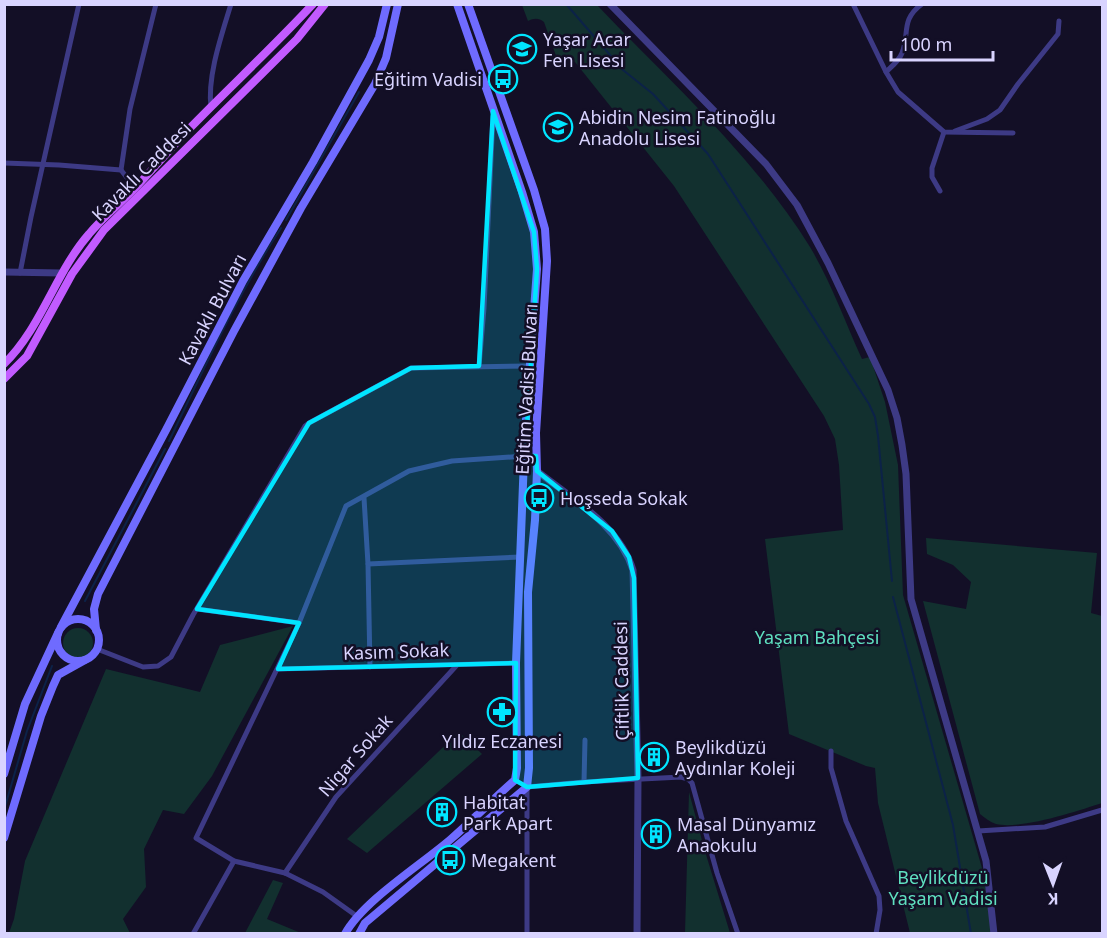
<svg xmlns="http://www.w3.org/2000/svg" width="1107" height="938" viewBox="0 0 1107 938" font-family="'Noto Sans',sans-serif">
<rect width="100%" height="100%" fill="#130f26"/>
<!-- green -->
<g fill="#12302f">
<path d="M 522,5 L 597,5 C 671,83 753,155 810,247 C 831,282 845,322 862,359 L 870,357 L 885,402 L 898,465 L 903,595 L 984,875 L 992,933 L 910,933 L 878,803 L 875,768 L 866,766 L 789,734 L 765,539 L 843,530 L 839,465 L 835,439 L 824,416 L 674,186 L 575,62 L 560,67 L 544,22 C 539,18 534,18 528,21 Z"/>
<path d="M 926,538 L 1097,553 L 1091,613 L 1102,616 L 1102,803 C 1078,811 1020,830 996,824 C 990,822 985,818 980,814 L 923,601 L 966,609 L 971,582 L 953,565 L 927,554 Z"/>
<path d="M 293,626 L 212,776 L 184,814 L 163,810 L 144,849 L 146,887 L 123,919 L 130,933 L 9,933 L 14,919 L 25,861 L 106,669 L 200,692 L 220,645 Z"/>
<circle cx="78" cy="643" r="15"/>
<path d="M 459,732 L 482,754 L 367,853 L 347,839 Z"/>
<path d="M 689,792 L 704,848 L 730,933 L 685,933 Z"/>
<path d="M 273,880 L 283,883 L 267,919 L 301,933 L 245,933 Z"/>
</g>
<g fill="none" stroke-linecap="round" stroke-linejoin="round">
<!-- stream -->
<g stroke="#0c2248" stroke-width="2">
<path d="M 566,4 L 623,70 L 653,94 L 708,154 L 869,404 L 875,417 L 878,436 L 892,581"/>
<path d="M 286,220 L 359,92"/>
<path d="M 169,441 C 204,369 237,295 281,228"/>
<path d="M 893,597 L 953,825 L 971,934"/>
<path d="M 85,601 L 165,449"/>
<path d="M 4,810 L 27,731 L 52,666"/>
</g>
<!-- minor -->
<g stroke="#3d3a85" stroke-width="5">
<path d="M 853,4 L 886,72 L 898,92 L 944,132 L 1013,133"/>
<path d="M 886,72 C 891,67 899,61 902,53 C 910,34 900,20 922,4"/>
<path d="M 211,107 C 207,76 222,34 231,4"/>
<path d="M 955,131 L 987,119 L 1000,110 L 1018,84 L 1058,34 L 1059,21"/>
<path d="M 4,163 L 59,165 L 121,170 L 135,188"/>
<path d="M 121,170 L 130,109 L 156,4"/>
<path d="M 940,191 L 932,177 L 932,168 L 944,132"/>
<path d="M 20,273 L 31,217 L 79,4"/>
<path d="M 479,366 L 484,308 L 493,116"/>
<path d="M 364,498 L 368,564 L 370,667"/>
<path d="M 368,564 L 520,557"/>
<path d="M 197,609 L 299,623"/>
<path d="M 97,649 L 143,667 L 158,666 L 171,657 L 193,615 L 305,426 L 309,423 L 411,368 L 530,366"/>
<path d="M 278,669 L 516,663"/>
<path d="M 831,751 L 831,768 L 846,821 L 879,896 L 880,910 L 876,934"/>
<path d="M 584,782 L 585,740"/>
<path d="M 527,787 L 584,782 L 681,777 L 688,779 L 692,783 L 717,873 L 738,934"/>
<path d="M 527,787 L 527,934"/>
<path d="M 978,831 L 1045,827 L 1102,810"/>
<path d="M 285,873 L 336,797 L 457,665"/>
<path d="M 358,917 L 323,892 L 285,873 L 234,861 L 196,838 L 299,623 L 346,506 L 409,471 L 452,461 L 525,456"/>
<path d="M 193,934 L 234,861"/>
</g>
<!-- tertiary -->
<g stroke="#3d3a85" stroke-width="7">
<path d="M 610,4 L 766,164 L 797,205 L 828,263 L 888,390 L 897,418 L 902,445 L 906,474 L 911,599 L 986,861 L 994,934"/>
<path d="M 4,272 L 62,273"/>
<path d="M 537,471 C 572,499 619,525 633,570 L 638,778 L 637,934"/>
</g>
<!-- secondary -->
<g stroke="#6f6bff" stroke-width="8">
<circle cx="78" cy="640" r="21"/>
<path d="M 61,627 L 166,430 L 243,281 L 313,162 L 369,60 L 379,37 L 387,4"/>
<path d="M 96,630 L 94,609 L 98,594 L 234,331 L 301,208 L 375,84 L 386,58 L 398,4"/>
<path d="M 4,774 L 25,704 L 58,633"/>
<path d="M 4,838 L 41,716 L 53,686 L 58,675 L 85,660"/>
<path d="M 345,934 C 363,901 421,865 451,839 C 473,820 493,799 515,780 L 517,768 L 516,663 L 525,433 L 537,269 L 534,232 L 522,192 L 457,4"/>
<path d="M 359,934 L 365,923 L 527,787 L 529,768 L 528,592 L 535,520 L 537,471 L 536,433 L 547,261 L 545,229 L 534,190 L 468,4"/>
</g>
<!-- primary -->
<g stroke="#c25bff" stroke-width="8">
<path d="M 4,364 C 42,327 55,273 89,234 C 104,216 122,202 138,185 C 155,167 172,147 190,128 C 231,86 273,47 313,4"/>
<path d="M 4,379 L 27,356 L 72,274 L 104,230 L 297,39 L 325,4"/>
</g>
</g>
<!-- marked area -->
<path fill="#00e5ff" fill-opacity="0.2" stroke="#00e5ff" stroke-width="4.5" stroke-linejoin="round" d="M 493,111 L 534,232 L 537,269 L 525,456 L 536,456 L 537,471 L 612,531 L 629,557 L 634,578 L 638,778 L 527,787 L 515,780 L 516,663 L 278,669 L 299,623 L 197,609 L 309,423 L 411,368 L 479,366 Z"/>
<!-- icons -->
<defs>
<g id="school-ring" transform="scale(1.5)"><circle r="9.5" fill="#130f26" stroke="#00e5ff" stroke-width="1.5"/><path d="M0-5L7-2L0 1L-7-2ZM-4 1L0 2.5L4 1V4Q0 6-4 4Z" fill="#00e5ff"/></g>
<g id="bus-ring" transform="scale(1.5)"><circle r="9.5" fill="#130f26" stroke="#00e5ff" stroke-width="1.5"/><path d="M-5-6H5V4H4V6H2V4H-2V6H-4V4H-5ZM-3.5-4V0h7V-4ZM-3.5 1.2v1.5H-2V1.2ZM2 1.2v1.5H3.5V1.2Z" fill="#00e5ff"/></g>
<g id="pharmacy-ring" transform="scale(1.5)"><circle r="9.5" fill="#130f26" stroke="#00e5ff" stroke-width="1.5"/><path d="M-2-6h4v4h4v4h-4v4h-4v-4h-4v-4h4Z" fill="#00e5ff"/></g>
<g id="building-ring" transform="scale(1.5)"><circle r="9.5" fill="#130f26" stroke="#00e5ff" stroke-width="1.5"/><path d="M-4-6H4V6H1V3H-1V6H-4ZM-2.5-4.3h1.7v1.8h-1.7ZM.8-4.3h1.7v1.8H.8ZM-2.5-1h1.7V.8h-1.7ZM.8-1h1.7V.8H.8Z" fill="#00e5ff"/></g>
</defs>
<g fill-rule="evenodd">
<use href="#school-ring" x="522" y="49"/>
<use href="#bus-ring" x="503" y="79"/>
<use href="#school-ring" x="558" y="127"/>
<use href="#bus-ring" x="539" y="498"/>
<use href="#pharmacy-ring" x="502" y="712"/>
<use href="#building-ring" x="654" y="757"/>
<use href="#building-ring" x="442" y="812"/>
<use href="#building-ring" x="656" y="834"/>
<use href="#bus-ring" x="450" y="860"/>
</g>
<g text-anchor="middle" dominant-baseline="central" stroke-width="5" stroke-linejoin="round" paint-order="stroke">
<!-- poi labels -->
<g font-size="18" fill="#d9d4ff" stroke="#130f26" text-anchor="start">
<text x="543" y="39">Yaşar Acar<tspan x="543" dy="21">Fen Lisesi</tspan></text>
<text x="482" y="79" text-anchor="end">Eğitim Vadisi</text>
<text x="579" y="117">Abidin Nesim Fatinoğlu<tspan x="579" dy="21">Anadolu Lisesi</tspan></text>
<text x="560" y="498">Hoşseda Sokak</text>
<text x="502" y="741" text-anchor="middle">Yıldız Eczanesi</text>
<text x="675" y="747">Beylikdüzü<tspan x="675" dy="21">Aydınlar Koleji</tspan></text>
<text x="463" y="802">Habitat<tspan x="463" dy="21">Park Apart</tspan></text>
<text x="677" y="824">Masal Dünyamız<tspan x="677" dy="21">Anaokulu</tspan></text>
<text x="471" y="860">Megakent</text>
</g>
<!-- street labels -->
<g font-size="18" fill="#d9d4ff" stroke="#130f26">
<text transform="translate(141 171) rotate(-45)">Kavaklı Caddesi</text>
<text transform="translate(212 309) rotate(-62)">Kavaklı Bulvarı</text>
<text transform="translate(526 389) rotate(-87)">Eğitim Vadisi Bulvarı</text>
<text transform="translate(396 651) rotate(-2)">Kasım Sokak</text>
<text transform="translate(621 681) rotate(-91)">Çiftlik Caddesi</text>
<text transform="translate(355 755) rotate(-49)">Nigar Sokak</text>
</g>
<!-- park labels -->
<g font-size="18" fill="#5fe0c0" stroke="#130f26">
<text x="817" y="637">Yaşam Bahçesi</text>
<text x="943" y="877">Beylikdüzü<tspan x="943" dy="21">Yaşam Vadisi</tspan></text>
</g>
</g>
<!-- border -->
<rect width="1107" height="938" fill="none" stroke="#d9d4ff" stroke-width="12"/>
<!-- north arrow -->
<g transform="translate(1053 884) rotate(179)" stroke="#130f26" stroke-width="4.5" paint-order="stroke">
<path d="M0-4.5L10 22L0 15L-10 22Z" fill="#d9d4ff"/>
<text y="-9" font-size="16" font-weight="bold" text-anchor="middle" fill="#d9d4ff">K</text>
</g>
<!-- scale -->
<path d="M891 51v9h102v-9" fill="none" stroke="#d9d4ff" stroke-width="3"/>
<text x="900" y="51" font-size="18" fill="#d9d4ff" stroke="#130f26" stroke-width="4.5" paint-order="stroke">100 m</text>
</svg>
